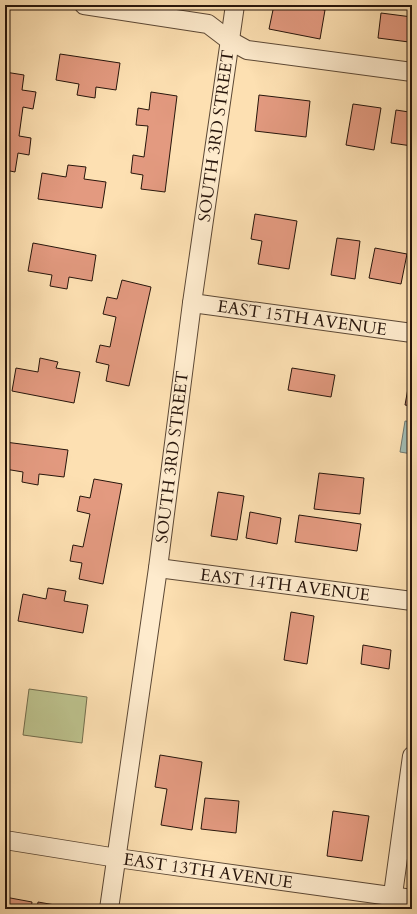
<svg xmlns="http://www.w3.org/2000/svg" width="417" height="914" viewBox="0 0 417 914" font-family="Cardo,serif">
<rect width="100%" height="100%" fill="#fde0b2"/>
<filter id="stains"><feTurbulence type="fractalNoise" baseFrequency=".005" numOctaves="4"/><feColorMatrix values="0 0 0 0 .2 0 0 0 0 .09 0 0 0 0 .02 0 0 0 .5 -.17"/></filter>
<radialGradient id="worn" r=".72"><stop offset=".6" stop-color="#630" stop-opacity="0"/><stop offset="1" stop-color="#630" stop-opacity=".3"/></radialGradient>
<!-- green -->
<path fill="#bdc38e" stroke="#726c4c" d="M 29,689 L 87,697 L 82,743 L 23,735 Z"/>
<!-- water -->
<path fill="#a1bcb3" stroke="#707970" d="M 405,421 L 412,422 L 412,454 L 400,452 Z"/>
<!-- building -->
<g fill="#e39a80" stroke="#27150b">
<path d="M 274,5 L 298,5 L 325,10 L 320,39 L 269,29 Z"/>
<path d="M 381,13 L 412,17 L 409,42 L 378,38 Z"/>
<path d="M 60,54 L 120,63 L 116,90 L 96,87 L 95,98 L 77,95 L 79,84 L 56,80 Z"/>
<path d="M 5,72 L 24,75 L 22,90 L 36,92 L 33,109 L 23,107 L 19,136 L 31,138 L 29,155 L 18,153 L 15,172 L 5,170 Z"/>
<path d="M 151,92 L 177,96 L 165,192 L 141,189 L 143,175 L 131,173 L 133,155 L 144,157 L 148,126 L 136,125 L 138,108 L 149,110 Z"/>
<path d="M 259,95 L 310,101 L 306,137 L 255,131 Z"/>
<path d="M 353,104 L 381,108 L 374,150 L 346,145 Z"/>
<path d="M 409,109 L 412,109 L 412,146 L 391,143 L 396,110 L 409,112 Z"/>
<path d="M 68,165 L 86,167 L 84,179 L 106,182 L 102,208 L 38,199 L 42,173 L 66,177 Z"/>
<path d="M 255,214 L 297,221 L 289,269 L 258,264 L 262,241 L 251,239 Z"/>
<path d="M 337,238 L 360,241 L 355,279 L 331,275 Z"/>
<path d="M 33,243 L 96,255 L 92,281 L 69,277 L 67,289 L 50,286 L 52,275 L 28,271 Z"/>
<path d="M 375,248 L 407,254 L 401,284 L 369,278 Z"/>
<path d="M 122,280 L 151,287 L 129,386 L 106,381 L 109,365 L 96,362 L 100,345 L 110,347 L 116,317 L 103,314 L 107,297 L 117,299 Z"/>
<path d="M 40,358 L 58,362 L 56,368 L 80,372 L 74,403 L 12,391 L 16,368 L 38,372 Z"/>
<path d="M 412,366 L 412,406 L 405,405 Z"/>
<path d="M 292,368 L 335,375 L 331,397 L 288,390 Z"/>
<path d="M 5,442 L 68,450 L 64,477 L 39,474 L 38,485 L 22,482 L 23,472 L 5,469 Z"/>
<path d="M 319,473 L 364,478 L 360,514 L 314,509 Z"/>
<path d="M 94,479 L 122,484 L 103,584 L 79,579 L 82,563 L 70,561 L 73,545 L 83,547 L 90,514 L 77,511 L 80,496 L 90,498 Z"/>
<path d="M 218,492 L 244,496 L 237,540 L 211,536 Z"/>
<path d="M 250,512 L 281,518 L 277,544 L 246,538 Z"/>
<path d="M 299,515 L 361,524 L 357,551 L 295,542 Z"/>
<path d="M 48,588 L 66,591 L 64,601 L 88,605 L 83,633 L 18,621 L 23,594 L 46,599 Z"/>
<path d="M 5,589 L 9,589 L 5,611 Z"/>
<path d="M 291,612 L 314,616 L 307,664 L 284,660 Z"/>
<path d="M 363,645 L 391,650 L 389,669 L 361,664 Z"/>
<path d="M 160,755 L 202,762 L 192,830 L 161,825 L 167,789 L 155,787 Z"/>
<path d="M 205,798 L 239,801 L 236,833 L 201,829 Z"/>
<path d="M 333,811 L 369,816 L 362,861 L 327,856 Z"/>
<path d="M 5,897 L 32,902 L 31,909 L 5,909 Z"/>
<path d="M 38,902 L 72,908 L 72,909 L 37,909 Z"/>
</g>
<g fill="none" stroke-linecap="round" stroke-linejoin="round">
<!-- minor casing -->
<g stroke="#5c4835" stroke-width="20">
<g id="minor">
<path d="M 84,5 L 208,24 L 229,40 L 247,50 L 412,72"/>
<path d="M 192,303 L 412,333"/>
<path d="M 158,568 L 412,601"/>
<path d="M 5,840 L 117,858 L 412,899"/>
<path d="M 109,909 L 158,568 L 192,303 L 235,5"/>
<path d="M 391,909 L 412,756"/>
</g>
</g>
<!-- minor -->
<use href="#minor" stroke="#feebcd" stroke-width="18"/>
</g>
<g text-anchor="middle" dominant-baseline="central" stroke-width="3" stroke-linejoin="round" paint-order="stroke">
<!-- street labels -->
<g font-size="17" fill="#27150b" stroke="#feebcd">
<text transform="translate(216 136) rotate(-82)">SOUTH 3RD STREET</text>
<text transform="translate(302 318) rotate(8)">EAST 15TH AVENUE</text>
<text transform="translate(172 457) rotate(-83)">SOUTH 3RD STREET</text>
<text transform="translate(285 585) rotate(7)">EAST 14TH AVENUE</text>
<text transform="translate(208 871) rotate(8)">EAST 13TH AVENUE</text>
</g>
</g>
<!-- margin -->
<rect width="417" height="914" fill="none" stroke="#fde0b2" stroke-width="20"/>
<rect x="6" y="6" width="405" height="902" fill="none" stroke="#27150b" stroke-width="2"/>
<rect x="10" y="10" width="397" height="894" fill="none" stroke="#27150b"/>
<rect width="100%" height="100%" filter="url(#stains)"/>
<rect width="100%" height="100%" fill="url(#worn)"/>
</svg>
